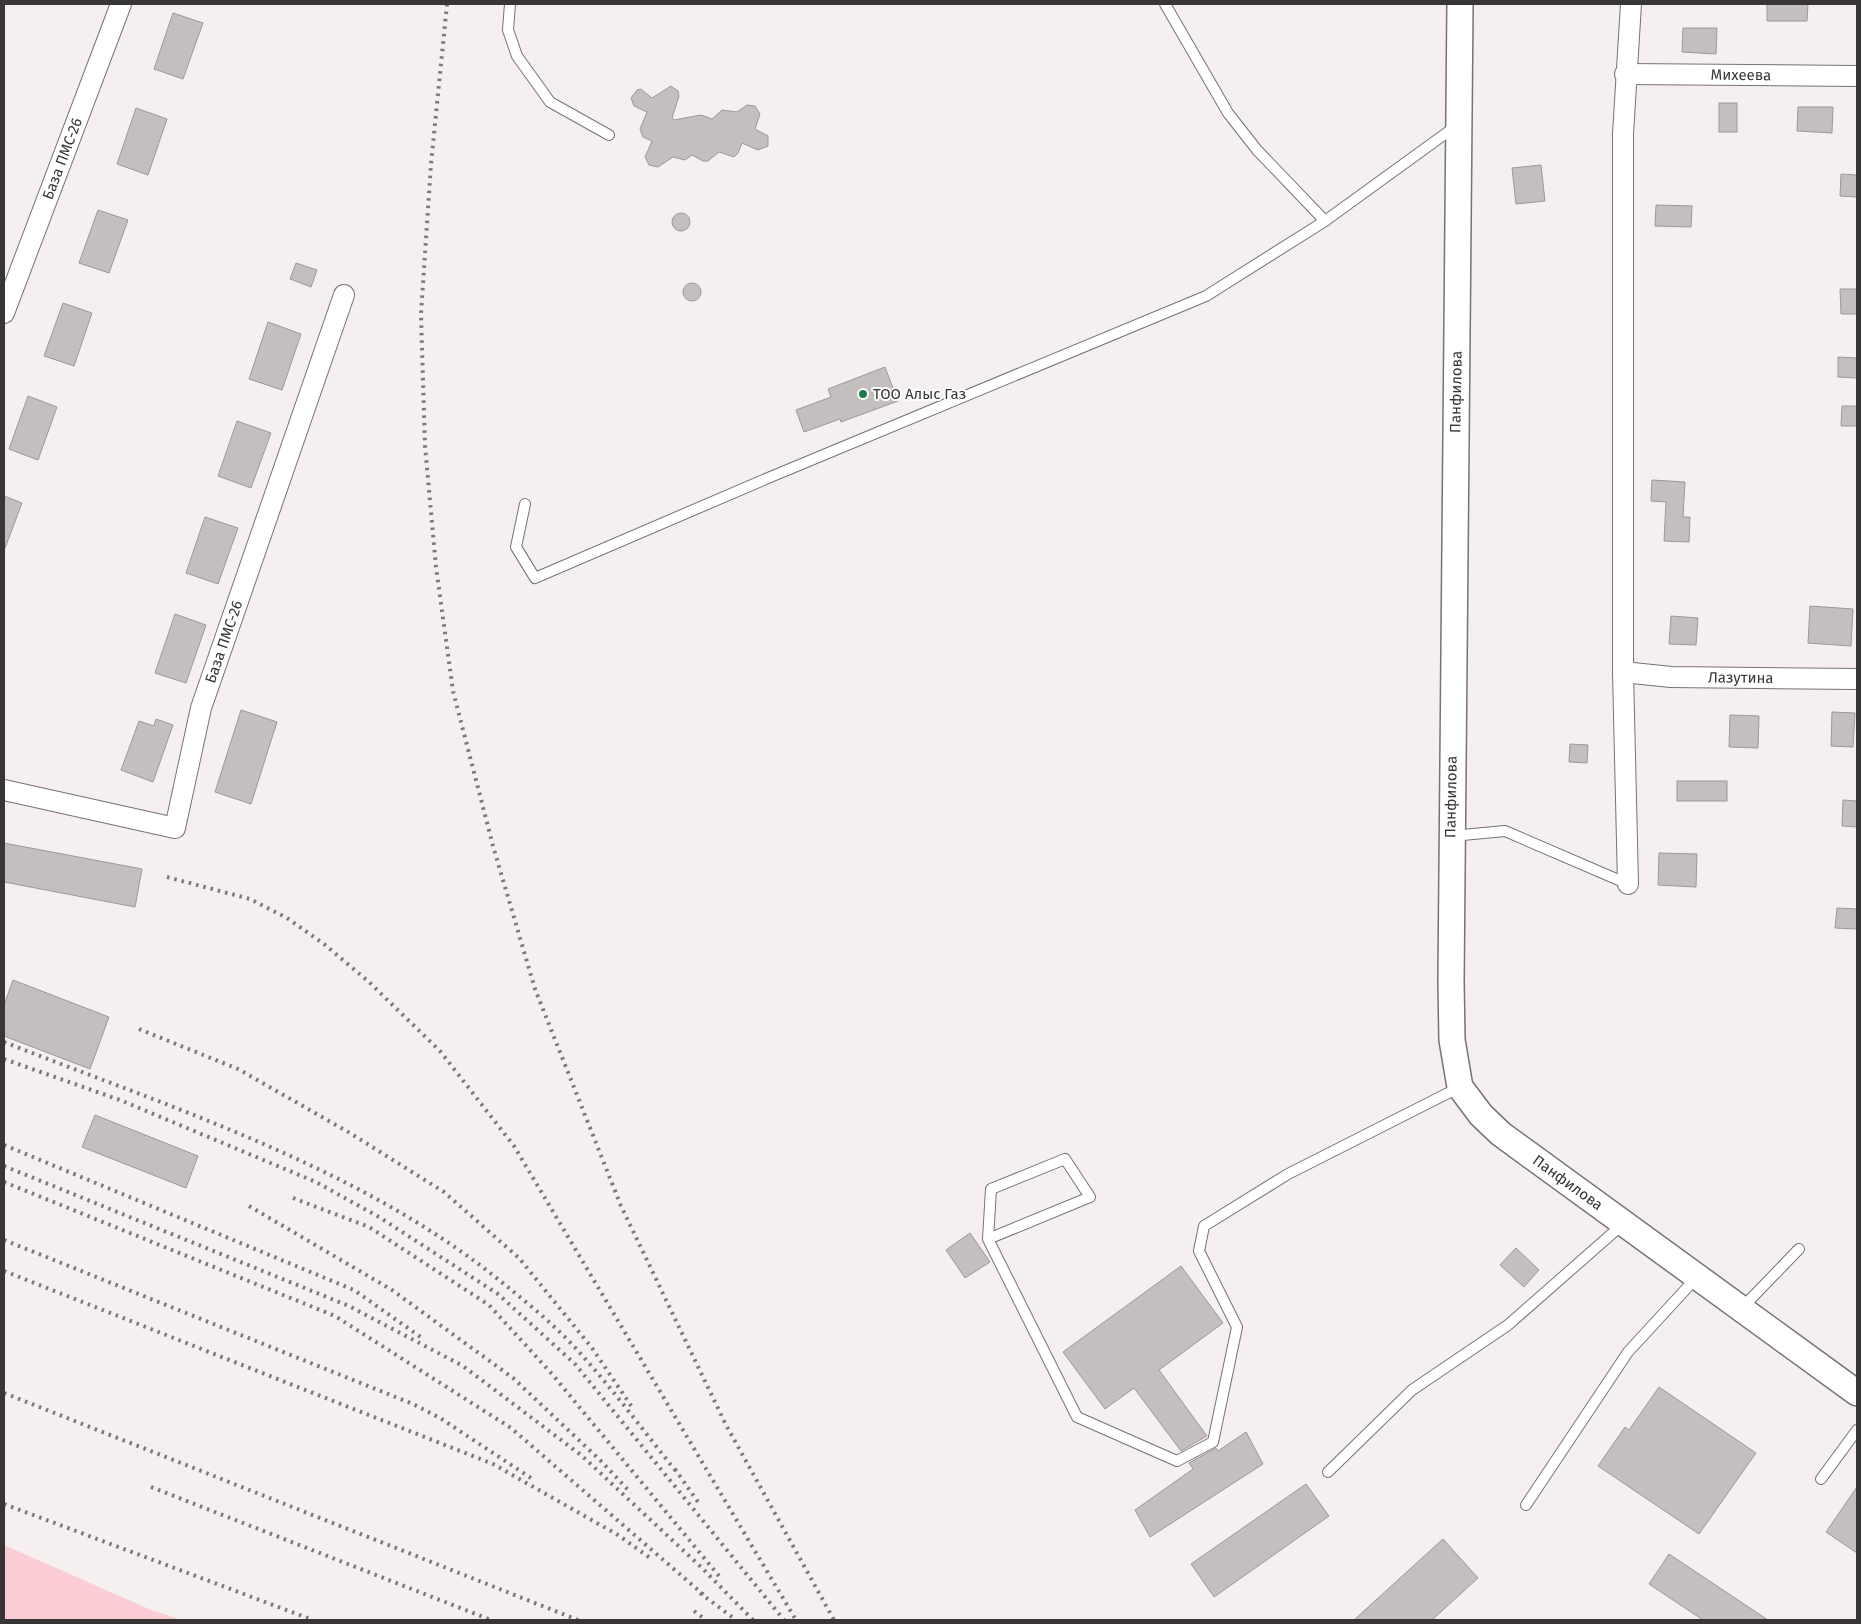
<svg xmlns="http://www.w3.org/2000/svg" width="1861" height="1624" viewBox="0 0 1861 1624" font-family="'Fira Sans',sans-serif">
<rect width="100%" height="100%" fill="#f5efef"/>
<!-- green -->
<path fill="#fccdd4" d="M 4,1545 L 151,1610 L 182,1620 L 4,1620 Z"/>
<!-- building -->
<g fill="#c4bebf" stroke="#9c9798">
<path d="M 1767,4 L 1808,4 L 1807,21 L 1767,21 Z"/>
<path d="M 173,13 L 203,23 L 183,79 L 154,69 Z"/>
<path d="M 1683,28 L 1717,28 L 1716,54 L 1682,52 Z"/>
<path d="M 671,86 L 678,91 L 679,96 L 672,118 L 674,120 L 701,115 L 712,119 L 722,110 L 737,112 L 747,105 L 755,106 L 760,114 L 755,129 L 768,136 L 768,146 L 758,150 L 742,143 L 738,153 L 734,157 L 719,152 L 708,161 L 703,161 L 692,155 L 685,160 L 673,157 L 658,167 L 649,165 L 645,157 L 652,141 L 643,137 L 640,129 L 647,112 L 634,106 L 631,98 L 637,90 L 641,89 L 652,98 Z"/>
<rect x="1719" y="103" width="18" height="29"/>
<path d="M 1798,107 L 1833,107 L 1832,133 L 1797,131 Z"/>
<path d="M 136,108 L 167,119 L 148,175 L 117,164 Z"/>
<path d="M 1541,165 L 1545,201 L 1516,204 L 1512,168 Z"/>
<path d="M 1841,174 L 1857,175 L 1857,197 L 1840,196 Z"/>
<path d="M 1656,205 L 1692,206 L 1691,227 L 1655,226 Z"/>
<path d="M 98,210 L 128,220 L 109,273 L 79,263 Z"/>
<circle cx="681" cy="222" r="9"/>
<path d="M 296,263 L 317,270 L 311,287 L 290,279 Z"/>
<circle cx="692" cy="292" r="9"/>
<path d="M 1840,289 L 1857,289 L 1857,314 L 1841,314 Z"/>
<path d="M 63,303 L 92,313 L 74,366 L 44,356 Z"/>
<path d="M 268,322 L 301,334 L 282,390 L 249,379 Z"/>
<path d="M 1838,357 L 1857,358 L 1857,378 L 1838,377 Z"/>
<path d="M 885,367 L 898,401 L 841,422 L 840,419 L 804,432 L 796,410 L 831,397 L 828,389 Z"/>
<path d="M 28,396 L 57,407 L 38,460 L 9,449 Z"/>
<path d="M 1842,406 L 1857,406 L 1857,426 L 1841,426 Z"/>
<path d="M 237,421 L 271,433 L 251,488 L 218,476 Z"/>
<path d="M 1652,480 L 1685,482 L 1683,517 L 1690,517 L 1689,542 L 1664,541 L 1666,502 L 1651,501 Z"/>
<path d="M 4,496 L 22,503 L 5,548 L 4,547 Z"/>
<path d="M 205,517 L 238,528 L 218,584 L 186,573 Z"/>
<path d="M 1810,606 L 1853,609 L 1851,646 L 1808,643 Z"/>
<path d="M 175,614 L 206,625 L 186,683 L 155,673 Z"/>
<path d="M 1671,616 L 1698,618 L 1696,645 L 1669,644 Z"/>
<path d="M 241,710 L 277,722 L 251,804 L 215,792 Z"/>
<path d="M 1832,712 L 1855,713 L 1853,747 L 1831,746 Z"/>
<path d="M 1730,715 L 1759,716 L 1758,748 L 1729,747 Z"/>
<path d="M 156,719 L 173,725 L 153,782 L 121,770 L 139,721 L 154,726 Z"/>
<path d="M 1570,744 L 1588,745 L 1587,763 L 1569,762 Z"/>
<rect x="1677" y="781" width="50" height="20"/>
<path d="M 1843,800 L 1857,801 L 1857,827 L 1842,826 Z"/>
<path d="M 4,843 L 142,869 L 135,907 L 4,882 Z"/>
<path d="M 1659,853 L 1697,854 L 1696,887 L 1658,885 Z"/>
<path d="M 1837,908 L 1857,909 L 1857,929 L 1835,928 Z"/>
<path d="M 13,980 L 109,1017 L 90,1069 L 4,1036 L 4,1005 Z"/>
<path d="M 95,1115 L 198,1156 L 186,1188 L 82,1147 Z"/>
<path d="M 970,1233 L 990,1262 L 965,1278 L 946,1250 Z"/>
<path d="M 1516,1248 L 1539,1270 L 1524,1287 L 1500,1265 Z"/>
<path d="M 1181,1266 L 1223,1323 L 1159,1370 L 1207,1436 L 1181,1451 L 1134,1388 L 1105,1409 L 1063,1352 Z"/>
<path d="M 1659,1387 L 1756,1453 L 1699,1534 L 1598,1466 L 1625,1427 L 1629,1430 Z"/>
<path d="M 1246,1432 L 1263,1464 L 1150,1537 L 1135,1510 L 1193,1469 L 1189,1463 L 1216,1448 L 1218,1451 Z"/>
<path d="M 1306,1484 L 1329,1516 L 1214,1597 L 1191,1564 Z"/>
<path d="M 1857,1487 L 1857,1553 L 1826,1532 Z"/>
<path d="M 1443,1539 L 1478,1578 L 1432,1620 L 1354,1620 Z"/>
<path d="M 1669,1554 L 1768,1620 L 1703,1620 L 1649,1584 Z"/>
</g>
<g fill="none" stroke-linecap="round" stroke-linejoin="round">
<!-- service casing -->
<g stroke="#777273" stroke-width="12">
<g id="service">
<path d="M 510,4 L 508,30 L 517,56 L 550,102 L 609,135"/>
<path d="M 1165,4 L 1228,113 L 1257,150 L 1325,221"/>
<path d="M 525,504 L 516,547 L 535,578 L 768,478 L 1206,296 L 1325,221 L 1456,126"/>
<path d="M 1452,836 L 1505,831 L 1628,884"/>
<path d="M 988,1239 L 1090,1197 L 1065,1159 L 991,1189 L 988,1239 L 1077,1417 L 1177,1461 L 1213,1442 L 1237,1327 L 1199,1251 L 1204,1226 L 1288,1174 L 1460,1087"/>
<path d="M 1742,1308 L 1799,1249"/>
<path d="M 1328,1472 L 1412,1390 L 1508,1325 L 1623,1224"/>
<path d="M 1821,1479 L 1857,1430"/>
<path d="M 1526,1505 L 1628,1352 L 1697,1277"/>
</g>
</g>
<!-- minor casing -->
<g stroke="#777273" stroke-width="22">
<g id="minor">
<path id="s1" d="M 1625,74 L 1857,76"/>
<path id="s2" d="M 4,313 L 121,4"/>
<path id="s3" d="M 1623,672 L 1671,677 L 1857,679"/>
<path id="s4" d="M 4,790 L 175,828 L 201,708 L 344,295"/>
<path d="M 1628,884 L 1623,672 L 1623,134 L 1631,4"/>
</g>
</g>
<!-- tertiary casing -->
<g stroke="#777273" stroke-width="28">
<g id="tertiary">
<path id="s5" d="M 1460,4 L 1451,982 L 1452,1040 L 1460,1087 L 1481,1115 L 1501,1134 L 1857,1393"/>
</g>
</g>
<!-- service -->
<use href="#service" stroke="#fff" stroke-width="10"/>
<!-- minor -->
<use href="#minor" stroke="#fff" stroke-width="20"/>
<!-- tertiary -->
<use href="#tertiary" stroke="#fff" stroke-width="25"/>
<!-- rail -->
<g stroke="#7d7979" stroke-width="4" stroke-dasharray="2.5 5" stroke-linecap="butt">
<path d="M 447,4 L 431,164 L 421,314 L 425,446 L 436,567 L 453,691 L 493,846 L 535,989 L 621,1206 L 726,1425 L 834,1620"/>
<path d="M 167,877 L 250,899 L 287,918 L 324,944 L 369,982 L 440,1051 L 514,1146 L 796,1620"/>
<path d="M 139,1029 L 238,1069 L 350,1133 L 444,1192 L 519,1258 L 592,1348 L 634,1410"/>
<path d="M 4,1042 C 174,1109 361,1167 504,1284 C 530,1305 558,1328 580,1353 C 615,1392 646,1434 679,1475"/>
<path d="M 4,1059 L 120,1100 L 316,1182 L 379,1217 L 498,1294 L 575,1364 L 784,1620"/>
<path d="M 4,1145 L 354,1290 L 422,1338"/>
<path d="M 4,1166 L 349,1306 L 463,1366 L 581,1455 L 701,1567 L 753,1620"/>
<path d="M 4,1182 L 335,1316 L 511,1428 L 705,1596"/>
<path d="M 293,1198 L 369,1227 L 489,1305 L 552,1374 L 719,1576"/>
<path d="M 249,1206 L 392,1290 L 513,1378 L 601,1461 L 631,1493"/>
<path d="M 4,1240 L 413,1404 L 440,1418 L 531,1478"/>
<path d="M 4,1271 L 493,1464 L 618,1535 L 653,1560"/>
<path d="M 4,1393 L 578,1620"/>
<path d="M 675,1469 L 698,1502"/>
<path d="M 151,1487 L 491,1620"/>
<path d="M 4,1504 L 313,1620"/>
<path d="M 700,1593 L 736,1620"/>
<path d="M 694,1611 L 706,1620"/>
</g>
</g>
<!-- markers -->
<circle fill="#207a4e" stroke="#fefdfd" stroke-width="2" cx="863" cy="394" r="5"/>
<g text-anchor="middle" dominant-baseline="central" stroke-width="4" stroke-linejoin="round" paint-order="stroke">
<!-- street labels -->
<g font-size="15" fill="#373535" stroke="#fefdfd">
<text stroke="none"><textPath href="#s1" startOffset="116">Михеева</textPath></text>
<text stroke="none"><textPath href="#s2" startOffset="165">База ПМС-26</textPath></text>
<text transform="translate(1456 392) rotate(-89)">Панфилова</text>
<text stroke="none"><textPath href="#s4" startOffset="368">База ПМС-26</textPath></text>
<text stroke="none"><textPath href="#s3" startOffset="118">Лазутина</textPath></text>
<text transform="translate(1451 797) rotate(-89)">Панфилова</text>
<text stroke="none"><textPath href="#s5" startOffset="1229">Панфилова</textPath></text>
</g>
<!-- poi labels -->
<g font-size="15" fill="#373535" stroke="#fefdfd" text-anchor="start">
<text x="873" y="394">ТОО Алыс Газ</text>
</g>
</g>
<!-- border -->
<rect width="1861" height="1624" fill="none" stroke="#373535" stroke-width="10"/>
</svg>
